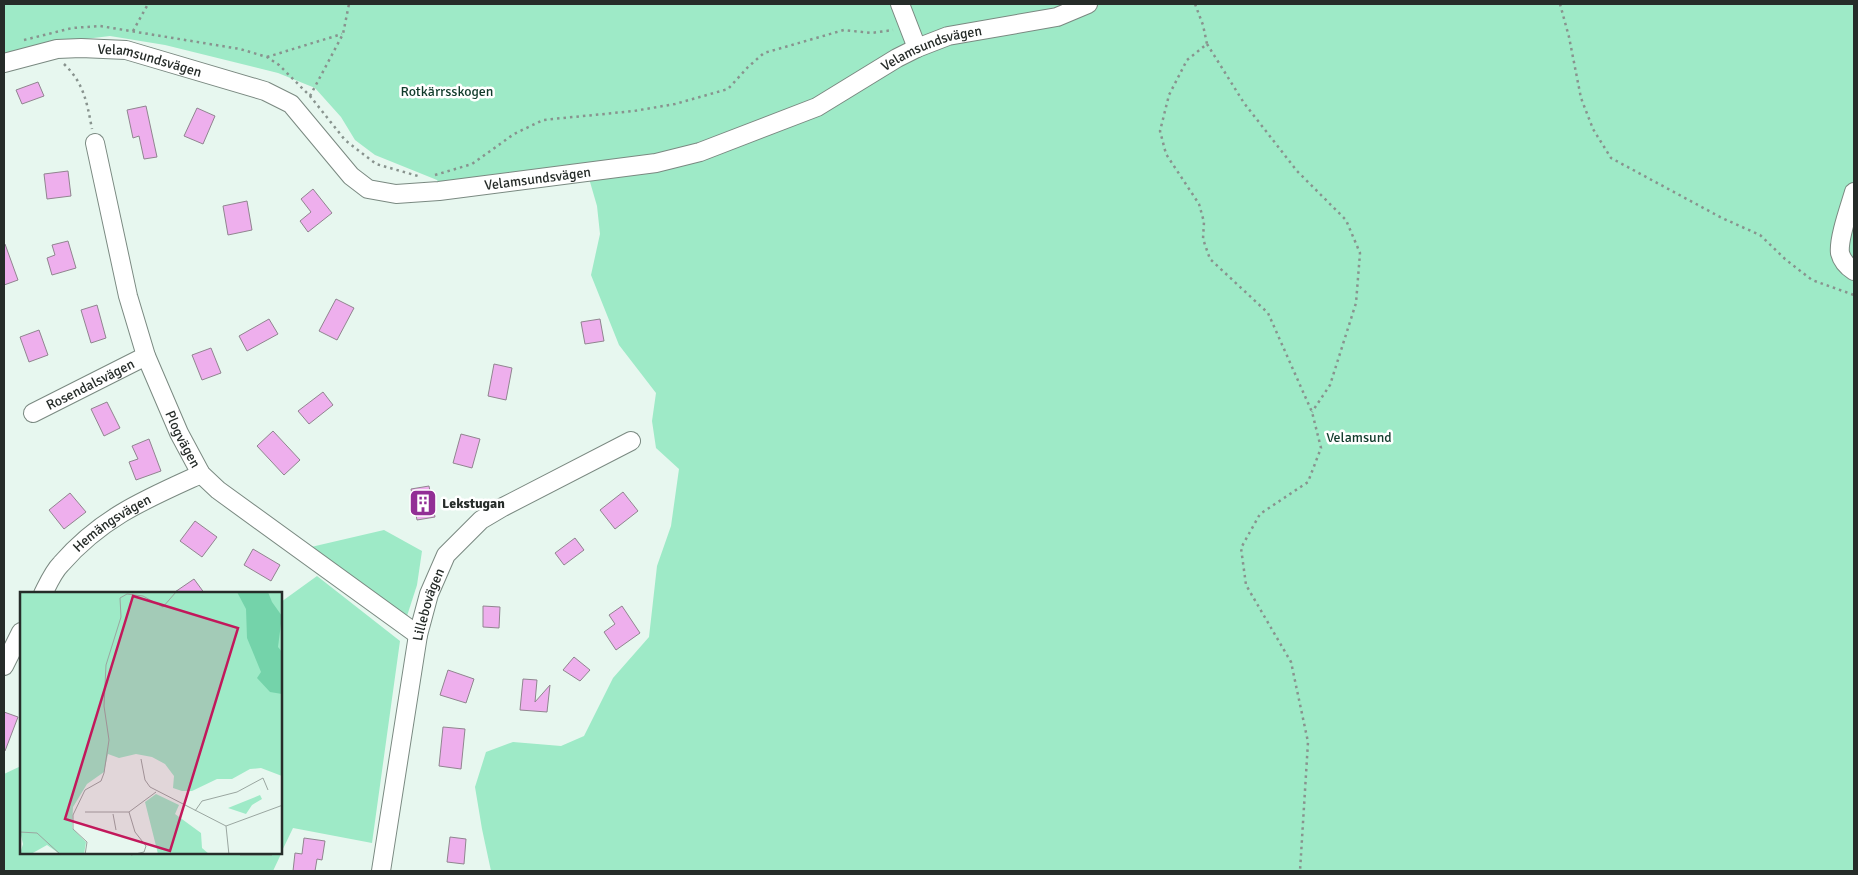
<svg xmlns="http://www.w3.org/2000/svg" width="1858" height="875" viewBox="0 0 1858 875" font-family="Signika,sans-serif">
<rect width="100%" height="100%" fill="#e7f7ef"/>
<!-- green -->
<g fill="#9eeac7">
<path d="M 4,4 L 1854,4 L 1854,871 L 491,871 L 482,829 L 475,787 L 486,752 L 513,742 L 561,746 L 584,736 L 613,678 L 649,637 L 657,566 L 671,526 L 679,469 L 656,448 L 652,421 L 656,393 L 619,345 L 591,275 L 600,234 L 597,206 L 588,175 L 445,194 L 437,180 L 375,155 L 355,140 L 341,117 L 315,88 L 278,73 L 165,45 L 110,36 L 69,41 L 4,56 Z"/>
<path d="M 384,530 L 422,551 L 417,585 L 407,616 L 311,547 Z"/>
<path d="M 317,576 L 400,641 L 372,843 L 293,828 L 281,853 L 281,602 Z"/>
<path d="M 21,766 L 21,854 L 281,854 L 273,871 L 4,871 L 4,774 Z"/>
</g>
<!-- building -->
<g fill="#eeafed" stroke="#90858f">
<path d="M 38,82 L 44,96 L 22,104 L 16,90 Z"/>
<path d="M 146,106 L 157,157 L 144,159 L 139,136 L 133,138 L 127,110 Z"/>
<path d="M 197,108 L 215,116 L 203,144 L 184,136 Z"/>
<path d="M 68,171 L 71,196 L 47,199 L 44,174 Z"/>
<path d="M 313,189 L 332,213 L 308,232 L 300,221 L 311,212 L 301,199 Z"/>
<path d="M 247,201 L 252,230 L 228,235 L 223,206 Z"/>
<path d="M 68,241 L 76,268 L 52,275 L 47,258 L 55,255 L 52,245 Z"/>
<path d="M 5,244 L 18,280 L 4,285 L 4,245 Z"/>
<path d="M 336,299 L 354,308 L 337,340 L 319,331 Z"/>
<path d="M 97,305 L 106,338 L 91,343 L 81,310 Z"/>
<path d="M 269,319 L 278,334 L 247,351 L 239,336 Z"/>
<path d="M 600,319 L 604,341 L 585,344 L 581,322 Z"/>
<path d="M 39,330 L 48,355 L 29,362 L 20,337 Z"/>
<path d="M 211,348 L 221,373 L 202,380 L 192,355 Z"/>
<path d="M 494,364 L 512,368 L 506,400 L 488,396 Z"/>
<path d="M 323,392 L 333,405 L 309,424 L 298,411 Z"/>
<path d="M 107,402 L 120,428 L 104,436 L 91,409 Z"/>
<path d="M 273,431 L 300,460 L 284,475 L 257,446 Z"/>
<path d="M 461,434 L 480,439 L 472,468 L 453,463 Z"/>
<path d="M 149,439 L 161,471 L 136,480 L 129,462 L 138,459 L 132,446 Z"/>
<path d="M 429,486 L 435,517 L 417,520 L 411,489 Z"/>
<path d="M 623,492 L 638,511 L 615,529 L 600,510 Z"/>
<path d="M 70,493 L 86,512 L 64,529 L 49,510 Z"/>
<path d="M 195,521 L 217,537 L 202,557 L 180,541 Z"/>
<path d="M 575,538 L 584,550 L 564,565 L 555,553 Z"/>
<path d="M 253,549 L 280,565 L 271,581 L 244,565 Z"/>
<path d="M 194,579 L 205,594 L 172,594 Z"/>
<path d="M 483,606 L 500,607 L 499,628 L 483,627 Z"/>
<path d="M 622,606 L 640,633 L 616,650 L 604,632 L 615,624 L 609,615 Z"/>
<path d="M 574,657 L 590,670 L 580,681 L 563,670 Z"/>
<path d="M 448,670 L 474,679 L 466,703 L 440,695 Z"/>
<path d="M 523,679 L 537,680 L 535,702 L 550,685 L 547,712 L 520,710 Z"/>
<path d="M 4,712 L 18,717 L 5,751 L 4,751 Z"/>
<path d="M 443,727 L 465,729 L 461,769 L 439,766 Z"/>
<path d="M 450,837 L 466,839 L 464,864 L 447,862 Z"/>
<path d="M 304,838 L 325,841 L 322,860 L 317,859 L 315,871 L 293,871 L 295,853 L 302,854 Z"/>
</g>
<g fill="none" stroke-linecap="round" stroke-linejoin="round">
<!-- minor casing -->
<g stroke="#7a8981" stroke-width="20">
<g id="minor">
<path d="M 900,4 L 917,48"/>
<path id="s1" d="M 4,63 L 57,49 L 81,48 L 126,50 L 265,91 L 291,104 L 351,176 L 368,189 L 396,194 L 439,191 L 656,163 L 700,152 L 817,107 L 897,58 L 917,48 L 948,36 L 1057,17 L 1088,4"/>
<path id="s2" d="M 95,143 L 128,296 L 146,356 L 179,433 L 201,474 L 218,490 L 418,635"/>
<path d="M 1854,192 C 1850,206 1838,239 1840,253 C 1842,261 1848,267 1854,271"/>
<path id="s3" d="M 33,413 L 146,356"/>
<path id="s4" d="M 43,594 C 48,584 53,572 61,564 C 102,517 146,499 201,474"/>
<path d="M 4,666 L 21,632"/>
<path id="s5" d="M 381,871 L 418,635 L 429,594 L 446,555 L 481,520 L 503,507 L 631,441"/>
</g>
</g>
<!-- path -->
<g stroke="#88938e" stroke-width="2.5" stroke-dasharray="2.5 4" stroke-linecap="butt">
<path d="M 1195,4 L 1203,25 L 1207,44 L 1187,60 L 1169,95 L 1160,131 L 1166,154 L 1199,204 L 1204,222 L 1203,239 L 1210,259 L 1268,313 L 1312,412 L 1321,448 L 1308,482 L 1260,514 L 1241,548 L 1246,585 L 1291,662 L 1308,742 L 1300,871"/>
<path d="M 1560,4 L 1569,37 L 1581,98 L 1593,129 L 1611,158 L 1722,218 L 1760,235 L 1785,259 L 1812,280 L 1854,295"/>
<path d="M 133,31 L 148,4"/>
<path d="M 24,40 L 72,28 L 100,26 L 240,49 L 267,57 L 279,65 L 310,96 L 345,140 L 376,164 L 418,176"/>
<path d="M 1207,44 L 1244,103 L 1297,171 L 1346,220 L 1360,253 L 1356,303 L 1330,385 L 1312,412"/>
<path d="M 267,57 L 342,34"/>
<path d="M 64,64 C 84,83 87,103 92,129"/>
<path d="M 310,96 L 343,34 L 349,4"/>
<path d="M 435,175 L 472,164 L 514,134 L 543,120 L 634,111 L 675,104 L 728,89 L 748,67 L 764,53 L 844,30 L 871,33 L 893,30"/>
</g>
<!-- minor -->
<use href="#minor" stroke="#fff" stroke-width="18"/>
</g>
<!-- icons -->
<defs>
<g id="building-square" transform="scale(1.4375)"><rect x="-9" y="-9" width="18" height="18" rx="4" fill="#922e95" stroke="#fff"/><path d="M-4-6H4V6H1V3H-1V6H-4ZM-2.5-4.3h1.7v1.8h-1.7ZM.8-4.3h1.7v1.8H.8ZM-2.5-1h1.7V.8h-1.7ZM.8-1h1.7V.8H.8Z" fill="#fff"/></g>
</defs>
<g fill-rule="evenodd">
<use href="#building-square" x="423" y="503"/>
</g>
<g text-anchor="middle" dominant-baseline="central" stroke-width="5" stroke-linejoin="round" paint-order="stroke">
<!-- street labels -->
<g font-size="14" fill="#262c29" stroke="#fff">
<text stroke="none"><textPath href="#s1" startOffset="1004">Velamsundsvägen</textPath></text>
<text stroke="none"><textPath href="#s1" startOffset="149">Velamsundsvägen</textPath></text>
<text stroke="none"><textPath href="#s1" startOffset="584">Velamsundsvägen</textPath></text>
<text stroke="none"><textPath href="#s3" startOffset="64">Rosendalsvägen</textPath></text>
<text stroke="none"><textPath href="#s2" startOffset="310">Plogvägen</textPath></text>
<text stroke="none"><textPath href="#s4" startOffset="101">Hemängsvägen</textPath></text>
<text stroke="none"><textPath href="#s5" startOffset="271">Lillebovägen</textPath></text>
</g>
<!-- park labels -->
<g font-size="14" fill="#113b2b" stroke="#fff">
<text x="447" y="91">Rotkärrsskogen</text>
<text x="1359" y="437">Velamsund</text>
</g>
<!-- poi labels -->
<g font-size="14" font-weight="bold" fill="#262c29" stroke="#fff" text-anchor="start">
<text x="442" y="503">Lekstugan</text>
</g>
</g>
<!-- overview -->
<g transform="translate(20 592)">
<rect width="262" height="262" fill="#e7f7ef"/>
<path d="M 0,0 L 262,0 L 262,184 L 241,176 L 230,177 L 212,187 L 197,187 L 172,199 L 162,199 L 153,196 L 154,184 L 145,172 L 132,165 L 116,162 L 99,166 L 88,162 L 84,180 L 67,192 L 53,215 L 52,236 L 66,250 L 64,262 L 40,262 L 27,253 L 11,262 L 0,262 L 3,252 L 0,239 ZM 136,202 L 159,213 L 155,222 L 181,241 L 182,256 L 189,262 L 138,262 L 125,210 ZM 240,203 L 242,207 L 232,213 L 226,222 L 208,216 Z" fill="#9eeac7"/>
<path d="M 217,0 L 248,0 L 252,10 L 262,24 L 258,55 L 262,60 L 262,102 L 250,100 L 237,86 L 241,80 L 227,46 L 226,17 Z" fill="#74d3aa"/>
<path fill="none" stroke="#9aa6a0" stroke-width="1" d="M 121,167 L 125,188 L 130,195 L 206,234 L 209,263M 175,219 L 182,209 L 217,200 L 243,186 L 248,198M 65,220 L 109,220 L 136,200M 109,220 L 115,240 L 126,254 L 124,260 L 111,263M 93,222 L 96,238M 206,234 L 263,213M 0,240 L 17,241 L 41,263M 65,263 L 67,250 L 53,237 L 53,223 L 65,198 L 81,189 L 84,181 L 89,148 L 84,114 L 86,73 L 101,25 L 100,6 L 107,2 L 123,4 L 143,15 L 156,0M 220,263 L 252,263"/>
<path fill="#c2185b" fill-opacity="0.15" stroke="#c2185b" stroke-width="2.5" d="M 113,4 L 218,36 L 150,259 L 45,227 Z"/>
<rect width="262" height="262" fill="none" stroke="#262c29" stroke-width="2.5"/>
</g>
<!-- border -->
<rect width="1858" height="875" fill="none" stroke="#262c29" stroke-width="10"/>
</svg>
